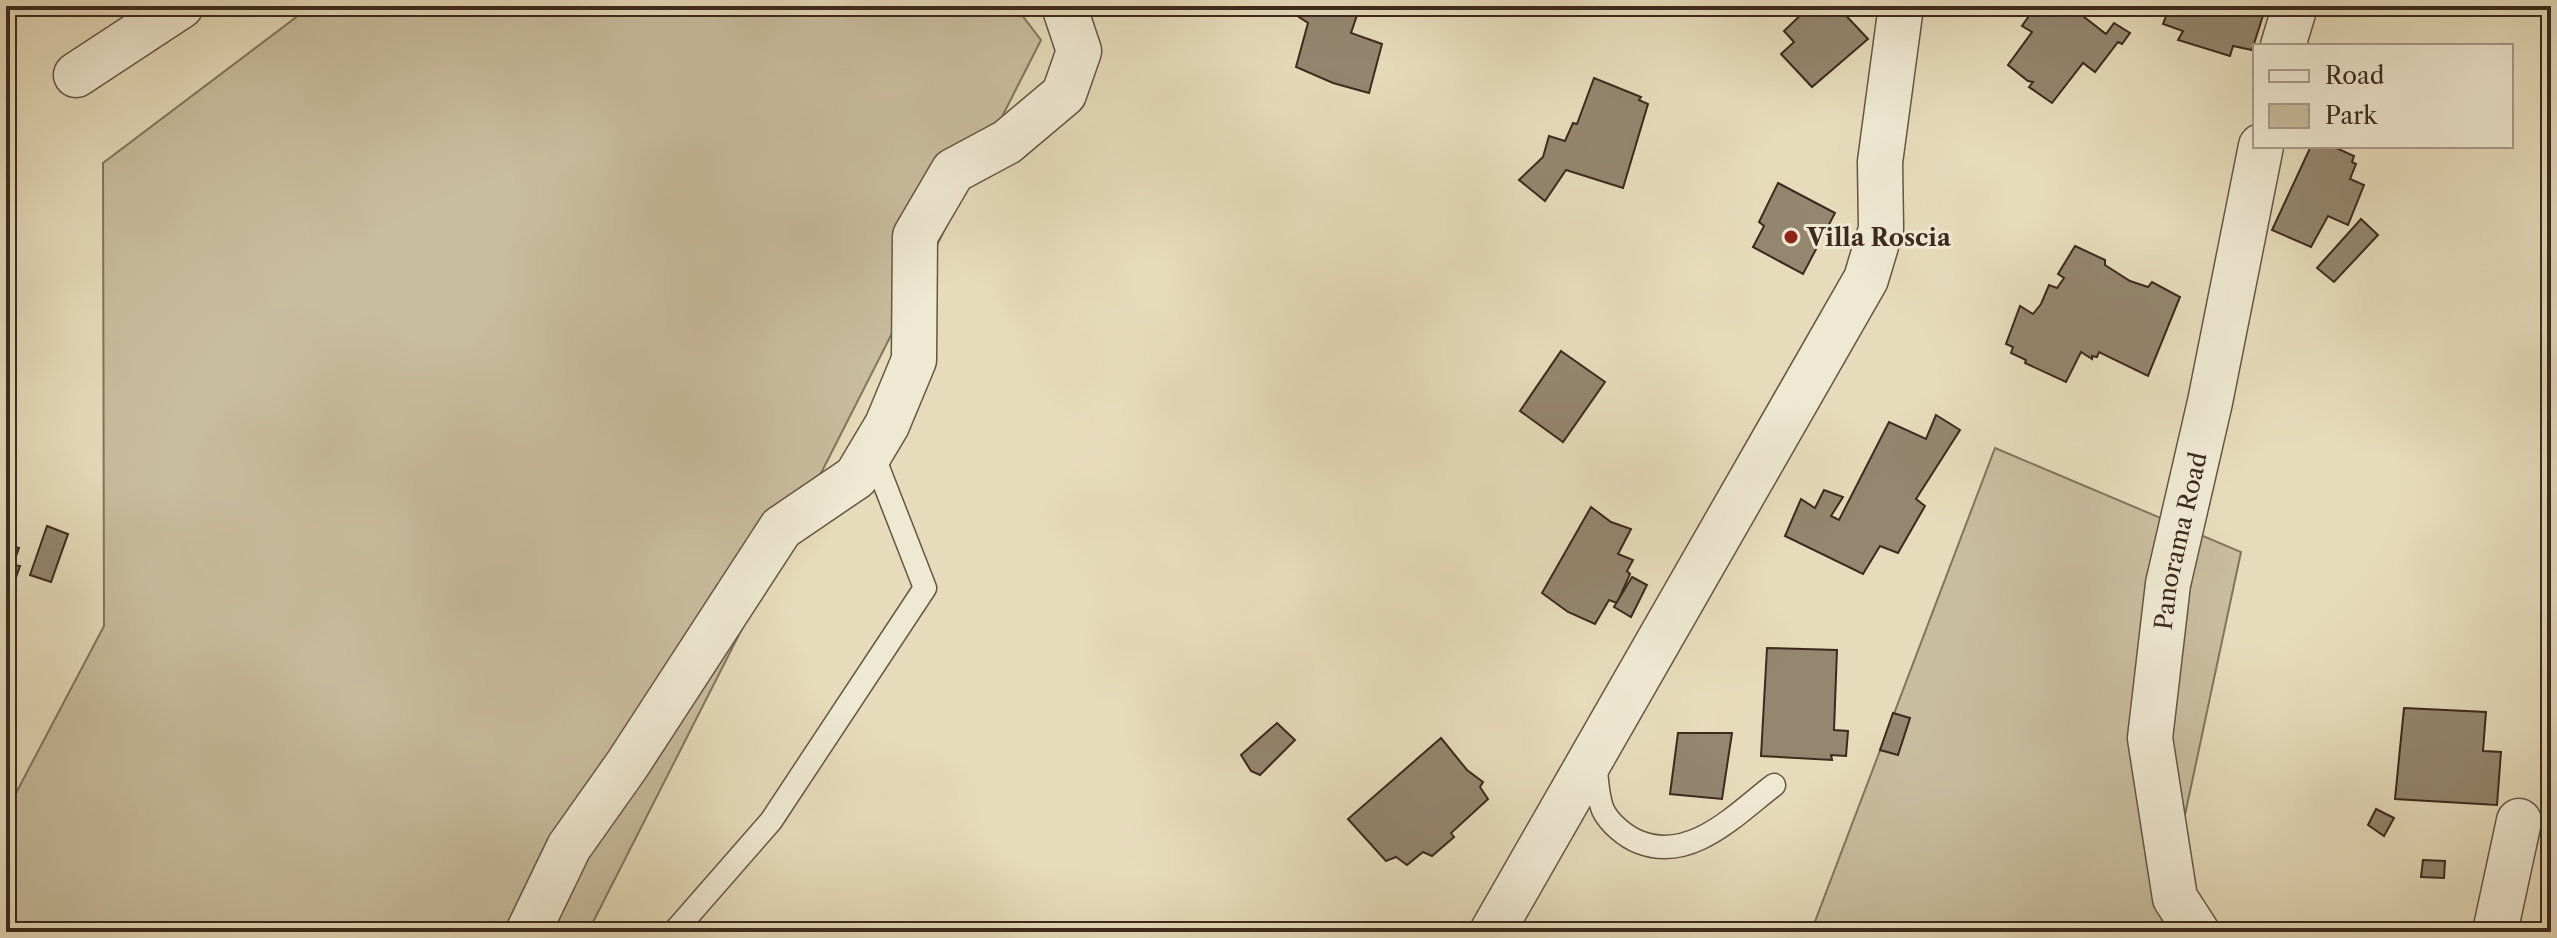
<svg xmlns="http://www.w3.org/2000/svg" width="2557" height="938" viewBox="0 0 2557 938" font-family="'Libre Caslon Text',serif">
<rect width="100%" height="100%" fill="#e6dbba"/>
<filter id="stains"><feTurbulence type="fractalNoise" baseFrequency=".0025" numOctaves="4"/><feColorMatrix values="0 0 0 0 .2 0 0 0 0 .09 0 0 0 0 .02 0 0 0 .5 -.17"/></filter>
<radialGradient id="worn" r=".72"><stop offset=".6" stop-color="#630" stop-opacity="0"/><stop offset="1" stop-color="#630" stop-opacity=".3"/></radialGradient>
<!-- green -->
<g fill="#c9bd9f" stroke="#82745e" stroke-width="2">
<path d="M 311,6 L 1015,6 L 1041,40 L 588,932 L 6,932 L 6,812 L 104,626 L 103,163 Z"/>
<path d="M 1995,448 L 2241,552 L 2160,932 L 1811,932 Z"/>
</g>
<!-- building -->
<g fill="#94866f" stroke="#3c2a1d" stroke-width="2">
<path d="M 1303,6 L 1360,6 L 1351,33 L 1382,44 L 1369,93 L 1333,83 L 1296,67 L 1308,23 L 1299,17 Z"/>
<path d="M 1810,6 L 1837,6 L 1868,39 L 1812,87 L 1781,54 L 1794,42 L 1784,31 Z"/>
<path d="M 2036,6 L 2070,6 L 2106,34 L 2114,23 L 2130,33 L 2122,44 L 2118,42 L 2095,72 L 2083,63 L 2052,103 L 2029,87 L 2033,82 L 2028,81 L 2008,65 L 2032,32 L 2022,26 Z"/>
<path d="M 2170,6 L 2266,6 L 2252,50 L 2233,46 L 2230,56 L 2178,40 L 2183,31 L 2163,24 Z"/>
<path d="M 1594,78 L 1641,97 L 1639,100 L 1648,104 L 1623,188 L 1566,170 L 1545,201 L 1519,180 L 1543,157 L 1549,136 L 1565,141 L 1573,123 L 1577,124 Z"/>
<path d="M 2311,146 L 2332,146 L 2354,156 L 2352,162 L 2356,164 L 2350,179 L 2364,185 L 2348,225 L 2328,216 L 2311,247 L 2272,230 Z"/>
<path d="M 1778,183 L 1835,213 L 1803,274 L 1753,247 L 1764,226 L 1759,222 Z"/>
<path d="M 2361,219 L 2378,235 L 2334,282 L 2317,268 Z"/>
<path d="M 2075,246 L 2105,260 L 2105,265 L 2130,281 L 2148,287 L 2152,282 L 2180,297 L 2148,376 L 2099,352 L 2097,357 L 2092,356 L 2092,359 L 2081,352 L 2066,382 L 2025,363 L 2026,360 L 2011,353 L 2013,347 L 2006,344 L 2020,306 L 2033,314 L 2041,304 L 2049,285 L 2057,288 L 2064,278 L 2058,274 Z"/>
<path d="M 1561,351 L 1605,382 L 1563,442 L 1520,411 Z"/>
<path d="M 1936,415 L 1960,430 L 1916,499 L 1925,506 L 1898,553 L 1880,546 L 1863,574 L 1785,536 L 1801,499 L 1815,508 L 1824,490 L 1843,497 L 1831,516 L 1839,520 L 1889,422 L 1926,439 Z"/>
<path d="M 1591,507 L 1611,522 L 1631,529 L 1618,554 L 1633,560 L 1627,571 L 1630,574 L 1617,603 L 1609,600 L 1595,624 L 1568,612 L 1542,593 Z"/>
<path d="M 47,526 L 68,534 L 51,582 L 30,575 Z"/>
<path d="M 6,544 L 19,548 L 13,565 L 20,566 L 9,597 L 6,596 Z"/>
<path d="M 1632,577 L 1647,585 L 1631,617 L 1614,607 Z"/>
<path d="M 1767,648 L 1837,650 L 1834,730 L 1848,731 L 1846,756 L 1831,755 L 1832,760 L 1761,756 Z"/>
<path d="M 2404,708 L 2486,712 L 2483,751 L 2501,752 L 2497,805 L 2395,799 Z"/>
<path d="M 1893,713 L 1910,718 L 1898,755 L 1880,750 Z"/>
<path d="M 1277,723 L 1295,740 L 1260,775 L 1251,771 L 1241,755 Z"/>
<path d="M 1678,733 L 1732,733 L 1722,799 L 1670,794 Z"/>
<path d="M 1441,738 L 1467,770 L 1483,782 L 1480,787 L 1488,799 L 1451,833 L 1454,837 L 1432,856 L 1423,852 L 1407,865 L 1396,857 L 1386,861 L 1348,819 Z"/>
<path d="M 2376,809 L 2394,818 L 2384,836 L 2368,825 Z"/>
<path d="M 2423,860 L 2445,861 L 2444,878 L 2421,877 Z"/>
</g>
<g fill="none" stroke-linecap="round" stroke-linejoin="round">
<!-- lane casing -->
<g stroke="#665644" stroke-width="25">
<g id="lane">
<path d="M 1595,761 C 1597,776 1597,796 1603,810 C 1609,823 1626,837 1639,842 C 1691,863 1736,814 1774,785"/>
<path d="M 674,932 L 771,821 L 925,588 L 872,452"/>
</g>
</g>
<!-- street casing -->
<g stroke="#665644" stroke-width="47">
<g id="street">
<path d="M 2283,46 L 2295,6"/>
<path d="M 76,75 L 181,6"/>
<path d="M 528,932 L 569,847 L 627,765 L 781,528 L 856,477 L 887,425 L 914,360 L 915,236 L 953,171 L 1007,142 L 1064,94 L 1079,51 L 1064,6"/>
<path d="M 1492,932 L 1866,279 L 1881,229 L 1880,162 L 1901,6"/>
<path id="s1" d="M 2197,932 L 2175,898 L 2150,738 L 2168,584 L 2210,402 L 2261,146"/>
<path d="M 2495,932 L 2519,821"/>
</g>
</g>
<!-- lane -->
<use href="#lane" stroke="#efe8d2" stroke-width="22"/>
<!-- street -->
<use href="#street" stroke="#efe8d2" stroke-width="44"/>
</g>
<!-- markers -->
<circle fill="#8f2418" stroke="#efe8d2" stroke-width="3" cx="1791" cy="237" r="8"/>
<g text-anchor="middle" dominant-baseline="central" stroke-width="6" stroke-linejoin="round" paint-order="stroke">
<!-- poi labels -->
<g font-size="24" font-weight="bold" fill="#3c2a1d" stroke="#efe8d2" text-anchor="start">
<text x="1807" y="237">Villa Roscia</text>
</g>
<!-- street labels -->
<g font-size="24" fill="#3c2a1d" stroke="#efe8d2">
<text stroke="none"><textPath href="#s1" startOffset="402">Panorama Road</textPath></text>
</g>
</g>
<!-- margin -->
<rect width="2557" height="938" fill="none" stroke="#e6dbba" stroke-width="32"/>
<rect x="8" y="8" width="2541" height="922" fill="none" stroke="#3c2a1d" stroke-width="4"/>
<rect x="16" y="16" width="2525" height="906" fill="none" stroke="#3c2a1d" stroke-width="2"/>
<!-- legend -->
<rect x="2253" y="44" width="260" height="104" fill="#efe8d2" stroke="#a79c8a" stroke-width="2"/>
<rect x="2269" y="70" width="40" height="12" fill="#efe8d2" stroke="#a79c8a" stroke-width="2"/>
<text x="2325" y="84" font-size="24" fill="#3c2a1d">Road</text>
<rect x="2269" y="104" width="40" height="24" fill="#c9bd9f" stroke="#a79c8a" stroke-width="2"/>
<text x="2325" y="124" font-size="24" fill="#3c2a1d">Park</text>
<rect width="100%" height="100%" filter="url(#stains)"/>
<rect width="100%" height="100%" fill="url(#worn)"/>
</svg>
